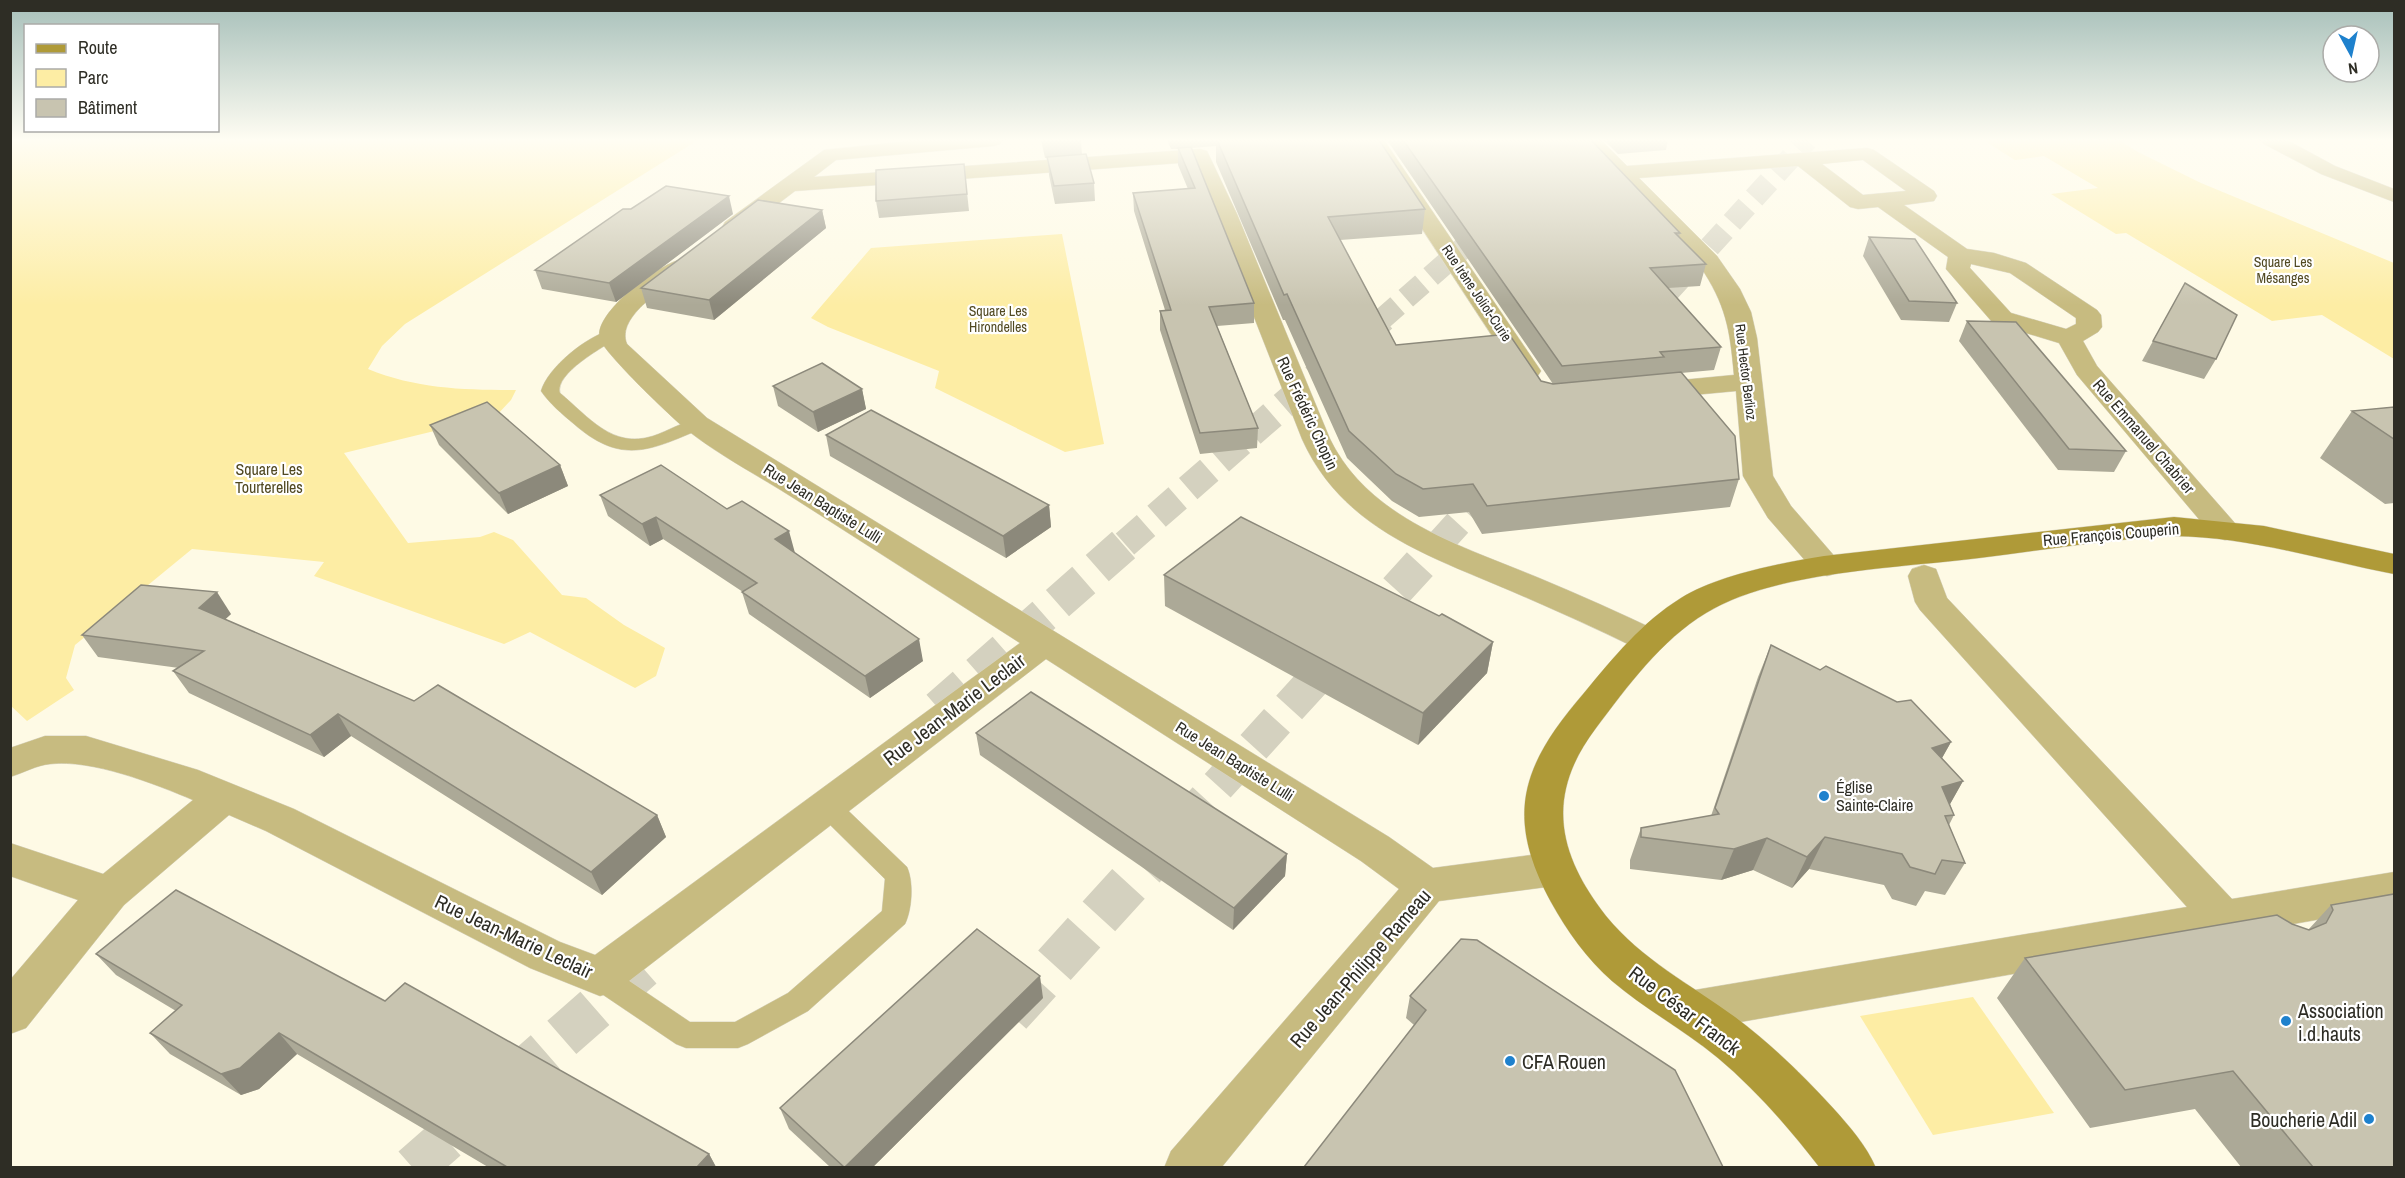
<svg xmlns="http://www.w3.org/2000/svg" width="2405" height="1178" viewBox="0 0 2405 1178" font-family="'Archivo Narrow',sans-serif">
<rect width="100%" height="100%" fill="#fefae5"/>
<!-- green -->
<g fill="#fdeda4">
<path d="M 10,140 L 698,140 L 405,324 L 382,346 L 368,369 C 417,389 464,390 516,390 L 511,400 L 496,416 L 344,453 L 408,543 L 480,537 L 494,532 L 513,540 L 562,595 L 586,598 L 624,625 L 665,648 L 656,676 L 635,688 L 530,632 L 504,644 L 314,576 L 324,562 L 192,549 L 75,645 L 66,678 L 74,690 L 27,721 L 10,705 Z"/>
<path d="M 1983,140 L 2119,140 L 2138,152 L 2201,183 L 2394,263 L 2394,359 L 2322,315 L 2272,321 L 2126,233 L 2116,234 L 2051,194 L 2098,188 L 2044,156 L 2015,160 Z"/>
<path d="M 1062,234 L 1104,444 L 1065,452 L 935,388 L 939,371 L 828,327 L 811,318 L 871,248 Z"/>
<path d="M 1973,997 L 2054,1113 L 1933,1135 L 1860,1016 Z"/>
</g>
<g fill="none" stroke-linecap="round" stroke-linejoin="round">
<!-- highway-tunnel-far3 -->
<g stroke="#d4d1bf" stroke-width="22" stroke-dasharray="22 11" stroke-linecap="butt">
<path d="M 1381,320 L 1495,220"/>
<path d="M 1643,320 L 1807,140"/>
</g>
<!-- highway-tunnel-far2 -->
<g stroke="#d4d1bf" stroke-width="28" stroke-dasharray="28 14" stroke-linecap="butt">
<path d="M 1639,324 L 1644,318"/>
<path d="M 1125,544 L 1383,318"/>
<path d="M 1439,544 L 1497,480"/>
</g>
<!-- highway-tunnel-far1 -->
<g stroke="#d4d1bf" stroke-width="35" stroke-dasharray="35 18" stroke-linecap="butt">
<path d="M 938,708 L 1127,542"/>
<path d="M 1182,825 L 1440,542"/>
</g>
<!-- highway-tunnel -->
<g stroke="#d4d1bf" stroke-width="44" stroke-dasharray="44 22" stroke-linecap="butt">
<path d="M 1010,1014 L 1183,824"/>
<path d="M 413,1168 L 642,967"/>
</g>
<!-- lane casing -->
<g stroke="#d9d5c2" stroke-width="1">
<g id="lane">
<path d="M 611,330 L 619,335 L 617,338 C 602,348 555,373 560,393 C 589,417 612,449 653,436 C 668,431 682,422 697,419 L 703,420 L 706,424 L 703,428 C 651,450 622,466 574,424 C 562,414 550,404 541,391 C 548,367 587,336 611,330 Z"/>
<path d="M 826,795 L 835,798 L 907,867 C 914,882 912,910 905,924 L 808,1011 L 748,1044 L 738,1048 L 686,1048 L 676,1044 L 590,986 L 586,977 L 590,968 L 600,965 L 610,968 L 690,1022 L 735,1022 L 788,993 L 882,911 L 885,879 L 817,812 L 814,805 L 817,798 Z"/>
</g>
</g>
<!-- street casing -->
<g stroke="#d9d5c2" stroke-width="1">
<g id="street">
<path d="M 920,140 L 1003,140 L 1000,144 L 993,146 L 836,160 L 814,177 L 1200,149 L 1207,151 L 1237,214 L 1330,439 C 1369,519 1462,546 1539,578 C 1580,595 1620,613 1660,632 L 1665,640 L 1660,648 L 1648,652 L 1636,648 C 1595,628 1553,609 1511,591 C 1427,555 1342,528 1302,439 L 1193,162 L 795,191 L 741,232 L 733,234 L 725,232 L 722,227 L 725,222 L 824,150 Z"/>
<path d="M 1364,140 L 1384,140 L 1541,371 L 1537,377 L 1528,379 L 1519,377 Z"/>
<path d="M 1579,140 L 1601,140 L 1627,166 L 1867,148 L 1874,150 L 1934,191 L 1937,196 L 1934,201 L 1904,205 L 1967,249 L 1994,253 L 2026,263 L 2097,310 L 2101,315 L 2102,327 L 2098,332 L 2083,341 L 2097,366 L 2241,530 L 2236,537 L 2225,540 L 2214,537 L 2077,375 L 2059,343 L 1993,323 L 1946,269 L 1948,257 L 1878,207 L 1858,209 L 1850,207 L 1798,166 L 1639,178 L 1717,256 L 1740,289 L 1751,312 L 1757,338 L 1773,476 L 1791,506 L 1843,566 L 1838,573 L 1827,576 L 1816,573 L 1768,518 L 1743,476 L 1736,391 L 1650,399 L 1640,397 L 1636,391 L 1640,385 L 1650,383 L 1734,375 C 1730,329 1726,305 1700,266 ZM 1863,160 L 1906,191 L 1863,195 L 1822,164 ZM 1971,264 L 2010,273 L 2076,318 L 2076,324 L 2066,329 L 2011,313 L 1970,268 Z"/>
<path d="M 2261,140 L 2287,140 L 2335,166 L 2394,189 L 2394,202 L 2321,174 L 2264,144 Z"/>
<path d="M 679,260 L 687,262 L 691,267 L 687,272 C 668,286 615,316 627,344 L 707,418 L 1389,837 L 1433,868 L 1554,852 L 1569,857 L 1575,869 L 1569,881 L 1554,886 L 1439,901 L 1221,1168 L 1164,1168 L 1171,1151 L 1399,889 L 1361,861 L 1046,659 L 616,991 L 600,996 L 530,968 L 266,831 L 229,815 L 124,905 L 26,1028 L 10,1034 L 10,980 L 78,900 L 10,876 L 10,843 L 103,874 L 193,800 C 155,784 92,759 50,764 C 37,765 23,773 10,777 L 10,748 L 45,736 L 86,736 L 198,770 L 294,809 L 560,942 L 595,955 L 1020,643 C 945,595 870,547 795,499 C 759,476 720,456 687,430 C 673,419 604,353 600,339 C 592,314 658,265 679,260 Z"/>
<path d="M 1924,565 L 1936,569 L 1947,598 L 2232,899 L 2394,872 L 2394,906 L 2260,930 L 2254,942 L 2239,947 L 2218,938 L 1689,1031 L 1673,1025 L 1666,1011 L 1673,997 L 1689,991 L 2187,907 L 1920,610 L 1915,602 L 1908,576 L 1912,569 Z"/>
</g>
</g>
<!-- secondary casing -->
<g stroke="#d9d5c2" stroke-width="1">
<path id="secondary" d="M 2174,517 L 2264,526 L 2394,554 L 2394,574 C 2321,560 2250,537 2174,536 C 2109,539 2044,550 1979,558 C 1900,568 1774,571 1706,613 C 1661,640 1627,687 1596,728 C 1546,794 1556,852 1606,916 C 1642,960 1690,984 1735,1017 C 1771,1044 1803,1075 1833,1108 C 1850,1127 1866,1145 1876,1168 L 1820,1168 C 1789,1128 1756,1090 1718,1058 C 1684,1030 1645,1009 1612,981 C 1587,959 1567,931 1551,902 C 1504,815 1522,765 1584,693 C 1613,658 1642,622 1681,598 C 1718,575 1781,563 1824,556 Z"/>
</g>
<!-- lane -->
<use href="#lane" fill="#c7bb80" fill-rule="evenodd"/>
<!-- street -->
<use href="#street" fill="#c7bb80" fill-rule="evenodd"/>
<!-- secondary -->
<use href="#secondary" fill="#af9a38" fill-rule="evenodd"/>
</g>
<!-- wall -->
<g fill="#aca997">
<path d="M 1041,140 L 1081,140 L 1082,155 L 1094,183 L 1095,201 L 1055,204 L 1049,175 L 1048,158 L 1045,158 Z"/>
<path d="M 1167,140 L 1379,140 L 1425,209 L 1422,234 L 1340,240 L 1396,345 L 1553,384 L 1387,140 L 1594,140 L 1594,143 L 1680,233 L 1679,237 L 1706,264 L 1700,286 L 1668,288 L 1721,347 L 1714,370 L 1681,373 L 1739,479 L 1730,507 L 1482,534 L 1469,512 L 1419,517 L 1392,501 L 1347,458 L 1285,320 L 1283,320 L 1216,162 L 1216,146 L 1192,148 L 1254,303 L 1254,323 L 1217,326 L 1258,428 L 1257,448 L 1200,454 L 1160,330 L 1160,311 L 1165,310 L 1134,211 L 1133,193 L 1188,189 L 1178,165 L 1178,149 L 1171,149 Z"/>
<path d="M 1604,140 L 1668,140 L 1666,150 L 1618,154 Z"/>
<path d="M 964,164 L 969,211 L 879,218 L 876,201 Z"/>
<path d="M 631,209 L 733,214 L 616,302 L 542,289 L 535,270 Z"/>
<path d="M 822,210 L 826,228 L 714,320 L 647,308 L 641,288 Z"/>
<path d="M 1869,237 L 1957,303 L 1949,322 L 1901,320 L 1863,256 Z"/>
<path d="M 2185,283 L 2216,359 L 2204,379 L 2142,361 Z"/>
<path d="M 1967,321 L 2126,451 L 2114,472 L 2058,470 L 1959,341 Z"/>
<path d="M 773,386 L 862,389 L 866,409 L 818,432 L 778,406 Z"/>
<path d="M 2394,407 L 2394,503 L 2385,504 L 2320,458 L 2352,411 Z"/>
<path d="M 430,425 L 560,465 L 568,486 L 508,514 L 439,445 Z"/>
<path d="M 826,435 L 1049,505 L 1051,527 L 1006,558 L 830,456 Z"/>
<path d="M 600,495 L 727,509 L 795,553 L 923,661 L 870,698 L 749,614 L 742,592 L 743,592 L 663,539 L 650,546 L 608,516 Z"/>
<path d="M 1164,575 L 1439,616 L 1493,642 L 1487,673 L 1418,745 L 1165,606 Z"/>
<path d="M 231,614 L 225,619 L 657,815 L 666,837 L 602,895 L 351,736 L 324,757 L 189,693 L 173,671 L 179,668 L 98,657 L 82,635 Z"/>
<path d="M 1771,645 L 1951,742 L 1942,758 L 1963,781 L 1950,804 L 1954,815 L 1949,825 L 1965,863 L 1945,895 L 1925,891 L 1916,906 L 1892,899 L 1884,885 L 1809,869 L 1792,888 L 1753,870 L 1721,880 L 1630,869 L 1630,860 L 1641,828 L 1711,816 L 1758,677 Z"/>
<path d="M 976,733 L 1287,854 L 1285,876 L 1233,930 L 980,755 Z"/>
<path d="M 2331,905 L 2394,1167 L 2241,1167 L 2195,1109 L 2090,1128 L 1997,998 L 2025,958 L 2292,924 L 2308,930 Z"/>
<path d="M 96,954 L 385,1001 L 709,1154 L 716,1167 L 488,1167 L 297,1054 L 259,1089 L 241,1095 L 170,1054 L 150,1033 L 176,1011 L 116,975 Z"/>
<path d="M 1410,996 L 1675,1070 L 1414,1025 L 1406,1018 Z"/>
<path d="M 1043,998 L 873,1167 L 830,1167 L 789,1129 L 780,1108 Z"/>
</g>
<!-- shaded-wall -->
<g fill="#8c897b">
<path d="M 729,196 L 733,214 L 616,302 L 609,283 Z"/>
<path d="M 822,210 L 826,228 L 714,320 L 709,300 Z"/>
<path d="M 862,389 L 866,409 L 818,432 L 813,412 Z"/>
<path d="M 560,465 L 568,486 L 508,514 L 499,493 Z"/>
<path d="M 1049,505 L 1051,527 L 1006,558 L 1003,536 Z"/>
<path d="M 656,517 L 663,539 L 650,546 L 642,524 Z"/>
<path d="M 789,531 L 795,553 L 781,561 L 775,539 Z"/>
<path d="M 217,592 L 231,614 L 214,630 L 199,608 Z"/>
<path d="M 919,639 L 923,661 L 870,698 L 865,676 Z"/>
<path d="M 1493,642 L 1487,673 L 1418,745 L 1423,713 Z"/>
<path d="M 338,714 L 351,736 L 324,757 L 310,735 Z"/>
<path d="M 1951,742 L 1933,774 L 1932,748 Z"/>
<path d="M 1963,781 L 1945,813 L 1942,787 Z"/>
<path d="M 657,815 L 666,837 L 602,895 L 591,872 Z"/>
<path d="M 1825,837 L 1809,869 L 1792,888 L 1807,857 Z"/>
<path d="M 1767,838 L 1753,870 L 1721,880 L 1734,849 Z"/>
<path d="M 1287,854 L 1285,876 L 1233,930 L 1234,908 Z"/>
<path d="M 1040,976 L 1043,998 L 873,1167 L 845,1167 Z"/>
<path d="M 279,1033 L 297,1054 L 259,1089 L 241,1095 L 221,1074 Z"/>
<path d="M 709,1154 L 716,1167 L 697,1167 Z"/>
</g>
<!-- building -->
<g fill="#c8c4b0" stroke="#8c897b" stroke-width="1.5">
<path d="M 1217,140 L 1379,140 L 1425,209 L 1328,217 L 1396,345 L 1509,334 L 1541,381 L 1553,384 L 1681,372 L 1735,436 L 1739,479 L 1487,506 L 1473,484 L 1423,489 L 1396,474 L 1349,431 L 1287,294 L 1284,295 Z"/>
<path d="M 1403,140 L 1591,140 L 1680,233 L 1675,233 L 1706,264 L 1650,268 L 1721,347 L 1660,352 L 1664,357 L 1562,366 Z"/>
<path d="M 1191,147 L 1254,303 L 1209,307 L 1258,428 L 1200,433 L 1160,311 L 1171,310 L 1133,193 L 1195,188 L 1178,148 Z"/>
<path d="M 1086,154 L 1094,183 L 1054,186 L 1047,157 Z"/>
<path d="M 964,164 L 967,194 L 876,201 L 876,170 Z"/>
<path d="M 666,186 L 729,196 L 609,283 L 535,270 L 623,209 L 631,209 Z"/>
<path d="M 758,200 L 822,210 L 709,300 L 641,288 Z"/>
<path d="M 1869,237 L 1915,239 L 1957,303 L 1909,301 Z"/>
<path d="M 2185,283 L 2237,315 L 2216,359 L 2153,341 Z"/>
<path d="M 1967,321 L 2016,322 L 2126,451 L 2069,449 Z"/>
<path d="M 822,363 L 862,389 L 813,412 L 773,386 Z"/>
<path d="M 487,402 L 560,465 L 499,493 L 430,425 Z"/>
<path d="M 2394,407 L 2394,439 L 2352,411 Z"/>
<path d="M 871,410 L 1049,505 L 1003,536 L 826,435 Z"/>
<path d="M 661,465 L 727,509 L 742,501 L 789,531 L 775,539 L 919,639 L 865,676 L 742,592 L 757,583 L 656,517 L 642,524 L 600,495 Z"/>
<path d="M 1241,517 L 1439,616 L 1442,614 L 1493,642 L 1423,713 L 1164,575 Z"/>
<path d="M 141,585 L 217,592 L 199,608 L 414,701 L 438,685 L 657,815 L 591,872 L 338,714 L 310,735 L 173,671 L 204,651 L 82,635 Z"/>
<path d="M 1771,645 L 1820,670 L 1826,666 L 1897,702 L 1911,700 L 1951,742 L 1932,748 L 1963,781 L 1942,787 L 1954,815 L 1945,816 L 1965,863 L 1942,860 L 1935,874 L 1910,867 L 1902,854 L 1825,837 L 1807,857 L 1767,838 L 1734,849 L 1641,837 L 1641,828 L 1719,814 L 1715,808 Z"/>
<path d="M 1031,692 L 1287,854 L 1234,908 L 976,733 Z"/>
<path d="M 176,890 L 385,1001 L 405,983 L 709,1154 L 697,1167 L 507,1167 L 279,1033 L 240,1068 L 221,1074 L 150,1033 L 182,1005 L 96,954 Z"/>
<path d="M 2394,894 L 2394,1167 L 2313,1167 L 2233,1071 L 2125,1090 L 2025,958 L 2277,915 L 2292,924 L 2309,930 L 2326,923 L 2333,910 L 2331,905 Z"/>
<path d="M 977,929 L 1040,976 L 845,1167 L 844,1167 L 780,1108 Z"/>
<path d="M 1461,939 L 1477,940 L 1675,1070 L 1723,1167 L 1304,1167 L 1426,1010 L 1410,996 Z"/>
</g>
<!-- sky -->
<linearGradient id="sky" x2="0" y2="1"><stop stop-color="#a6bfb9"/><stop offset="0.46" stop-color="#fffdf3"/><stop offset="1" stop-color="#fffdf3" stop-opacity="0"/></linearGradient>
<rect width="2405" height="305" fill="url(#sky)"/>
<!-- markers -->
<g fill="#1e81cd" stroke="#fff" stroke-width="2">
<circle cx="1824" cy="796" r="6"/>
<circle cx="2286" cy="1021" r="6"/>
<circle cx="1510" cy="1061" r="6"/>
<circle cx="2369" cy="1119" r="6"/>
</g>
<g text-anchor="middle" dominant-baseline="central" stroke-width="4.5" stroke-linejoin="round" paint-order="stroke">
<!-- far-park labels -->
<g font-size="14" fill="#514922" stroke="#fff">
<text x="2283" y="262">Square Les<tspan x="2283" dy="16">Mésanges</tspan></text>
<text x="998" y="311">Square Les<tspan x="998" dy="16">Hirondelles</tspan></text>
</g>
<!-- far-street labels -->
<g font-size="14" fill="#2e2d25" stroke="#fff">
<text transform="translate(1477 293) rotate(56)">Rue Irène Joliot-Curie</text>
<text transform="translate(1746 372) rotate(83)">Rue Hector Berlioz</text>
</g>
<!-- street labels -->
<g font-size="16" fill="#2e2d25" stroke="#fff">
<text transform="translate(1308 413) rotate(65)">Rue Frédéric Chopin</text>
<text transform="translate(2144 436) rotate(49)">Rue Emmanuel Chabrier</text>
<text transform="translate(823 503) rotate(32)">Rue Jean Baptiste Lulli</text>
<text transform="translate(2111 534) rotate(-5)">Rue François Couperin</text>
<text transform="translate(1235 761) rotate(32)">Rue Jean Baptiste Lulli</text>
</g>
<!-- park labels -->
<g font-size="16" fill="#514922" stroke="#fff">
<text x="269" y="469">Square Les<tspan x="269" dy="18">Tourterelles</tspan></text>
</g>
<!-- poi labels -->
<g font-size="16" fill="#2e2d25" stroke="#fff" text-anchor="start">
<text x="1836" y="787">Église<tspan x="1836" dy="18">Sainte-Claire</tspan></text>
</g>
<!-- near-street labels -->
<g font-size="20" fill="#2e2d25" stroke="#fff">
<text transform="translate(954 709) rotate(-37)">Rue Jean-Marie Leclair</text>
<text transform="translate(514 936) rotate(25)">Rue Jean-Marie Leclair</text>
<text transform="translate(1360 968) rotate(-49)">Rue Jean-Philippe Rameau</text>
<text transform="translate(1685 1010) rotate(37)">Rue César Franck</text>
</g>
<!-- near-poi labels -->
<g font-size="20" fill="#2e2d25" stroke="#fff" text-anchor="start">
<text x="2298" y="1010">Association<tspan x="2298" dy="23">i.d.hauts</tspan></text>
<text x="1522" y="1061">CFA Rouen</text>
<text x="2357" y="1119" text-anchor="end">Boucherie Adil</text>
</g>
</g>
<!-- border -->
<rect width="2405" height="1178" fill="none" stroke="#2e2d25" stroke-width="24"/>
<!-- legend -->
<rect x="24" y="24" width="195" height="108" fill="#ffffff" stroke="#ababa8" stroke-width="1.5"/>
<rect x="36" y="44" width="30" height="9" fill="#af9a38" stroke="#ababa8" stroke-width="1.5"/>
<text x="78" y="54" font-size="18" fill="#2e2d25">Route</text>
<rect x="36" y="69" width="30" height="18" fill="#fdeda4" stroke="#ababa8" stroke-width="1.5"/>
<text x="78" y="84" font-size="18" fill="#2e2d25">Parc</text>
<rect x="36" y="99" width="30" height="18" fill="#c8c4b0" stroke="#ababa8" stroke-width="1.5"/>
<text x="78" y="114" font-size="18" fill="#2e2d25">Bâtiment</text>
<!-- north arrow -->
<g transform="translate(2351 54) rotate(172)"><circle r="28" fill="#ffffff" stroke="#ababa8" stroke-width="1.5"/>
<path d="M0-4.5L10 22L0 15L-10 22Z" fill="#1e81cd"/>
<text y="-9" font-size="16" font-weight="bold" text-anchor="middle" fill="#2e2d25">N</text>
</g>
</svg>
